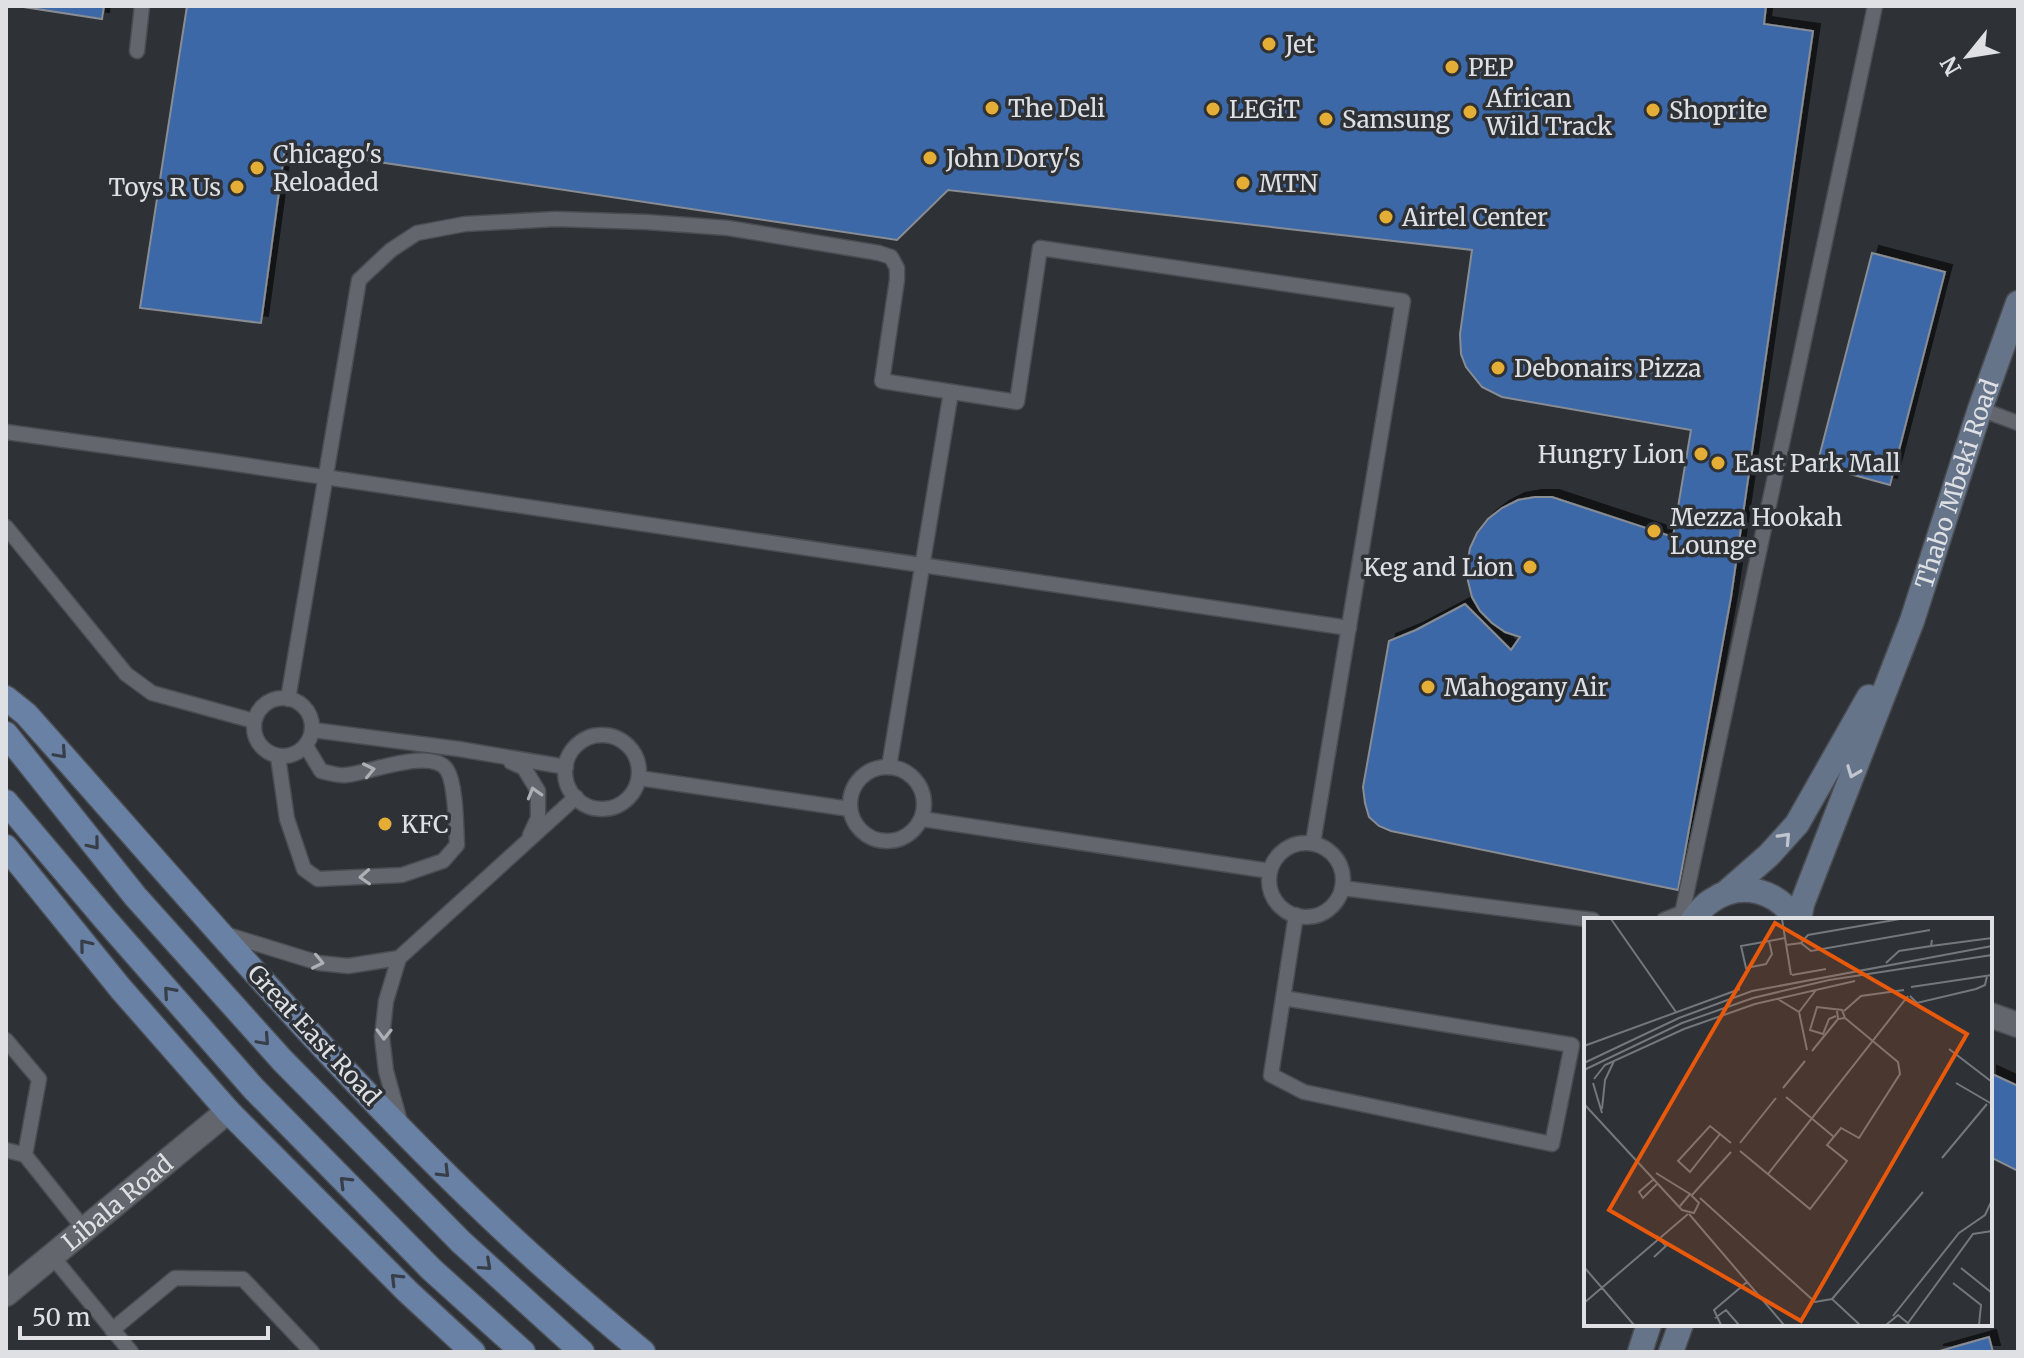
<svg xmlns="http://www.w3.org/2000/svg" width="2024" height="1358" viewBox="0 0 2024 1358" font-family="Merriweather,serif">
<defs>
<filter id="shadow"><feDropShadow dx="7" dy="-7" stdDeviation="0" flood-color="#0009"/></filter>
</defs>
<rect width="100%" height="100%" fill="#2e3237"/>
<!-- building -->
<g fill="#3d67a7" stroke="#888c93" stroke-width="2" filter="url(#shadow)">
<path d="M 17,6 L 104,6 L 102,19 Z"/>
<path d="M 187,6 L 1766,6 L 1764,24 L 1813,31 L 1731,597 L 1678,890 L 1391,831 L 1379,826 L 1369,817 L 1365,803 L 1363,787 L 1389,641 L 1416,630 L 1465,604 L 1511,650 L 1520,637 L 1505,632 L 1492,623 L 1480,611 L 1472,597 L 1468,581 L 1467,565 L 1470,548 L 1477,533 L 1488,519 L 1502,508 L 1518,500 L 1535,497 L 1552,497 L 1673,537 L 1691,430 L 1502,397 L 1482,387 L 1466,367 L 1461,354 L 1460,334 L 1472,250 L 948,190 L 897,240 L 285,148 L 261,323 L 140,308 Z"/>
<path d="M 1872,253 L 1945,272 L 1890,485 L 1817,465 Z"/>
<path d="M 1990,1073 L 2018,1086 L 2018,1171 L 1990,1157 Z"/>
<path d="M 1989,1337 L 1993,1352 L 1936,1352 Z"/>
</g>
<g fill="none" stroke-linecap="round" stroke-linejoin="round">
<!-- service casing -->
<g stroke="#4a4d52" stroke-width="17">
<g id="service">
<path d="M 137,51 L 142,6"/>
<path d="M 1980,409 L 2018,423"/>
<path d="M 6,432 L 223,462 L 1349,628"/>
<path d="M 6,527 L 126,674 L 152,693 L 254,721"/>
<circle cx="283" cy="727" r="29"/>
<path d="M 288,699 L 359,280 L 391,250 L 417,233 L 465,224 L 556,219 L 646,222 L 728,228 L 879,253 L 891,257 L 897,268 L 897,280 L 882,381 L 1017,402 L 1040,248 L 1403,301 L 1313,843"/>
<path d="M 313,730 L 459,749 L 566,767"/>
<circle cx="602" cy="772" r="37"/>
<path d="M 278,757 L 287,819 L 304,869 L 318,879 L 402,875 L 443,861 L 457,845 C 456,827 456,784 447,770 C 432,747 369,773 346,775 C 338,776 329,773 321,771 L 306,746"/>
<path d="M 511,762 L 524,768 L 538,791 L 538,818 L 530,835"/>
<path d="M 889,767 L 951,392"/>
<circle cx="887" cy="804" r="37"/>
<path d="M 639,778 L 850,809"/>
<path d="M 922,819 L 1270,871"/>
<circle cx="1306" cy="880" r="37"/>
<path d="M 1342,888 L 1593,920"/>
<path d="M 1682,914 L 1875,6"/>
<path d="M 1664,920 L 1689,910"/>
<path d="M 225,934 L 319,963 L 348,966 L 399,958"/>
<path d="M 1283,998 L 1572,1045 L 1552,1144 L 1304,1092 L 1271,1075 L 1296,915"/>
<path d="M 6,1040 L 39,1079 L 25,1155"/>
<path d="M 401,1125 L 386,1071 L 382,1037 L 386,1001 L 399,958 L 576,797"/>
<path d="M 6,1150 L 25,1155 L 84,1229"/>
<path d="M 52,1256 L 131,1352"/>
<path d="M 112,1330 L 175,1278 L 243,1279 L 312,1352"/>
</g>
</g>
<!-- minor casing -->
<g stroke="#4a4d52" stroke-width="27">
<g id="minor">
<path d="M 1990,1015 L 2018,1025"/>
<path id="s1" d="M 6,1294 L 228,1111"/>
</g>
</g>
<!-- secondary casing -->
<g stroke="#4a4d52" stroke-width="27">
<g id="secondary">
<path d="M 1728,891 L 1769,855 L 1797,824 L 1869,697"/>
<path d="M 1693,920 C 1698,913 1704,905 1711,901 C 1741,880 1777,890 1796,920"/>
<path id="s2" d="M 1799,920 L 1802,904 L 1912,621 L 1980,409 L 2018,303"/>
<path d="M 1640,1352 L 1649,1324"/>
<path d="M 1671,1352 L 1681,1324"/>
</g>
</g>
<!-- primary casing -->
<g stroke="#4a4d52" stroke-width="27">
<g id="primary">
<path d="M 6,698 L 26,714 C 177,883 324,1059 489,1216 C 538,1263 590,1308 643,1352"/>
<path d="M 6,734 L 135,896 L 282,1060 L 461,1242 L 582,1352"/>
<path d="M 6,802 L 105,919 L 254,1089 L 431,1269 L 523,1352"/>
<path d="M 6,847 L 121,989 L 228,1111 L 407,1291 L 473,1352"/>
</g>
</g>
<!-- service -->
<use href="#service" stroke="#63676d" stroke-width="14"/>
<!-- minor -->
<use href="#minor" stroke="#63676d" stroke-width="24"/>
<!-- secondary -->
<use href="#secondary" stroke="#66748a" stroke-width="24"/>
<!-- primary -->
<use href="#primary" stroke="#6a81a6" stroke-width="24"/>
</g>
<!-- one-way arrows -->
<defs><path id="oneway-chevron" d="M-2-3.5L2.5 0L-2 3.5" fill="none" stroke-width="1.6" stroke-linecap="round" stroke-linejoin="round" transform="scale(2)"/></defs>
<g stroke="#373e48">
<use href="#oneway-chevron" transform="translate(61 753) rotate(48)"/>
<use href="#oneway-chevron" transform="translate(94 844) rotate(51)"/>
<use href="#oneway-chevron" transform="translate(85 945) rotate(-129)"/>
<use href="#oneway-chevron" transform="translate(169 992) rotate(-131)"/>
<use href="#oneway-chevron" transform="translate(264 1040) rotate(48)"/>
<use href="#oneway-chevron" transform="translate(444 1172) rotate(45)"/>
<use href="#oneway-chevron" transform="translate(345 1182) rotate(-135)"/>
<use href="#oneway-chevron" transform="translate(486 1265) rotate(42)"/>
<use href="#oneway-chevron" transform="translate(396 1279) rotate(-135)"/>
</g>
<g stroke="#adb0b4">
<use href="#oneway-chevron" transform="translate(369 770) rotate(-12)"/>
<use href="#oneway-chevron" transform="translate(534 793) rotate(-106)"/>
<use href="#oneway-chevron" transform="translate(365 877) rotate(177)"/>
<use href="#oneway-chevron" transform="translate(318 962) rotate(12)"/>
<use href="#oneway-chevron" transform="translate(384 1034) rotate(91)"/>
</g>
<g stroke="#c0c5ce">
<use href="#oneway-chevron" transform="translate(1853 772) rotate(111)"/>
<use href="#oneway-chevron" transform="translate(1785 838) rotate(-47)"/>
</g>
<!-- markers -->
<g fill="#e4ad35" stroke="#2e3237" stroke-width="3">
<circle cx="1269" cy="44" r="8"/>
<circle cx="1452" cy="67" r="8"/>
<circle cx="992" cy="108" r="8"/>
<circle cx="1213" cy="109" r="8"/>
<circle cx="1653" cy="110" r="8"/>
<circle cx="1470" cy="112" r="8"/>
<circle cx="1326" cy="119" r="8"/>
<circle cx="930" cy="158" r="8"/>
<circle cx="257" cy="168" r="8"/>
<circle cx="1243" cy="183" r="8"/>
<circle cx="237" cy="187" r="8"/>
<circle cx="1386" cy="217" r="8"/>
<circle cx="1498" cy="368" r="8"/>
<circle cx="1701" cy="454" r="8"/>
<circle cx="1718" cy="463" r="8"/>
<circle cx="1654" cy="531" r="8"/>
<circle cx="1530" cy="567" r="8"/>
<circle cx="1428" cy="687" r="8"/>
<circle cx="385" cy="824" r="8"/>
</g>
<g text-anchor="middle" dominant-baseline="central" stroke-width="7" stroke-linejoin="round" paint-order="stroke">
<!-- poi labels -->
<g font-size="24" fill="#dee0e4" stroke="#2e3237" text-anchor="start">
<text x="1285" y="44">Jet</text>
<text x="1468" y="67">PEP</text>
<text x="1486" y="98">African<tspan x="1486" dy="28">Wild Track</tspan></text>
<text x="1008" y="108">The Deli</text>
<text x="1229" y="109">LEGiT</text>
<text x="1669" y="110">Shoprite</text>
<text x="1342" y="119">Samsung</text>
<text x="273" y="154">Chicago's<tspan x="273" dy="28">Reloaded</tspan></text>
<text x="946" y="158">John Dory's</text>
<text x="1259" y="183">MTN</text>
<text x="221" y="187" text-anchor="end">Toys R Us</text>
<text x="1402" y="217">Airtel Center</text>
<text x="1514" y="368">Debonairs Pizza</text>
<text x="1685" y="454" text-anchor="end">Hungry Lion</text>
<text x="1734" y="463">East Park Mall</text>
<text x="1670" y="517">Mezza Hookah<tspan x="1670" dy="28">Lounge</tspan></text>
<text x="1514" y="567" text-anchor="end">Keg and Lion</text>
<text x="1444" y="687">Mahogany Air</text>
<text x="401" y="824">KFC</text>
</g>
<!-- street labels -->
<g font-size="24" fill="#dee0e4" stroke="#2e3237">
<text stroke="none"><textPath href="#s2" startOffset="464">Thabo Mbeki Road</textPath></text>
<text transform="translate(314 1035) rotate(47)">Great East Road</text>
<text stroke="none"><textPath href="#s1" startOffset="144">Libala Road</textPath></text>
</g>
</g>
<!-- overview -->
<g transform="translate(1584 918)">
<rect width="408" height="408" fill="#2e3237"/>
<path fill="none" stroke="#74787c" stroke-width="2" d="M 27,1 L 92,94M 198,1 L 207,57M 185,23 L 188,36 L 182,46 L 162,50 L 157,28 L 185,23 L 201,20M 217,25 L 227,33 L 346,12M 202,27 L 217,25 L 224,17 L 316,1M 347,28 L 408,20M 302,45 L 315,33 L 347,28 L 348,22M 208,57 L 242,51M 327,69 L 408,57M 326,78 L 333,85 L 392,71 L 401,67 L 403,58M 194,81 L 215,94 L 223,132M 260,93 L 277,78 L 320,72M 215,94 L 232,72M 252,98 L 245,101 L 239,116 L 226,112 L 233,89 L 258,92 L 261,100 L 254,101 L 253,93M 0,128 L 156,71M 365,131 L 408,164M 228,133 L 254,101M 0,145 L 95,100 L 168,73 L 408,28M 0,152 L 98,105 L 169,80 L 245,62 L 408,37M 10,161 L 21,147 L 100,111 L 171,86 L 271,63M 9,165 L 18,195M 372,165 L 408,186M 199,170 L 221,143M 202,179 L 250,219M 0,186 L 98,292 L 110,295 L 115,285 L 106,276 L 96,288M 18,191 L 21,162 L 30,143M 136,216 L 106,254 L 94,243 L 126,208 L 136,216 L 147,225M 156,225 L 192,180M 156,233 L 226,291 L 263,243 L 243,227 L 257,210 L 275,220 L 316,156 L 314,144 L 261,100M 358,240 L 403,186M 72,255 L 106,276M 184,256 L 324,78M 70,261 L 55,274 L 59,280 L 74,265M 108,277 L 147,234M 116,280 L 231,384 L 248,381M 105,296 L 200,407M 70,339 L 82,328 L 73,318M 0,349 L 50,407M 377,350 L 408,375M 369,365 L 397,387 L 395,407M 0,385 L 104,296M 309,398 L 375,315 L 401,297 L 408,282M 131,400 L 142,392 L 155,407M 324,405 L 389,316 L 408,313M 137,407 L 130,392 L 163,364M 276,407 L 248,381 L 339,274M 302,407 L 314,397 L 325,406"/>
<path fill="#e8590c" fill-opacity="0.15" stroke="#e8590c" stroke-width="4" d="M 191,5 L 383,116 L 217,403 L 25,292 Z"/>
<rect width="408" height="408" fill="none" stroke="#dee0e4" stroke-width="4"/>
</g>
<!-- border -->
<rect width="2024" height="1358" fill="none" stroke="#dee0e4" stroke-width="16"/>
<!-- north arrow -->
<g transform="translate(1968 56) rotate(240)" stroke="#2e3237" stroke-width="6" paint-order="stroke">
<path d="M0-6L14 30L0 20L-14 30Z" fill="#dee0e4"/>
<text y="-12" font-size="22" font-weight="bold" text-anchor="middle" fill="#dee0e4">N</text>
</g>
<!-- scale -->
<path d="M20 1326v12h248v-12" fill="none" stroke="#dee0e4" stroke-width="4"/>
<text x="32" y="1326" font-size="24" fill="#dee0e4" stroke="#2e3237" stroke-width="6" paint-order="stroke">50 m</text>
</svg>
